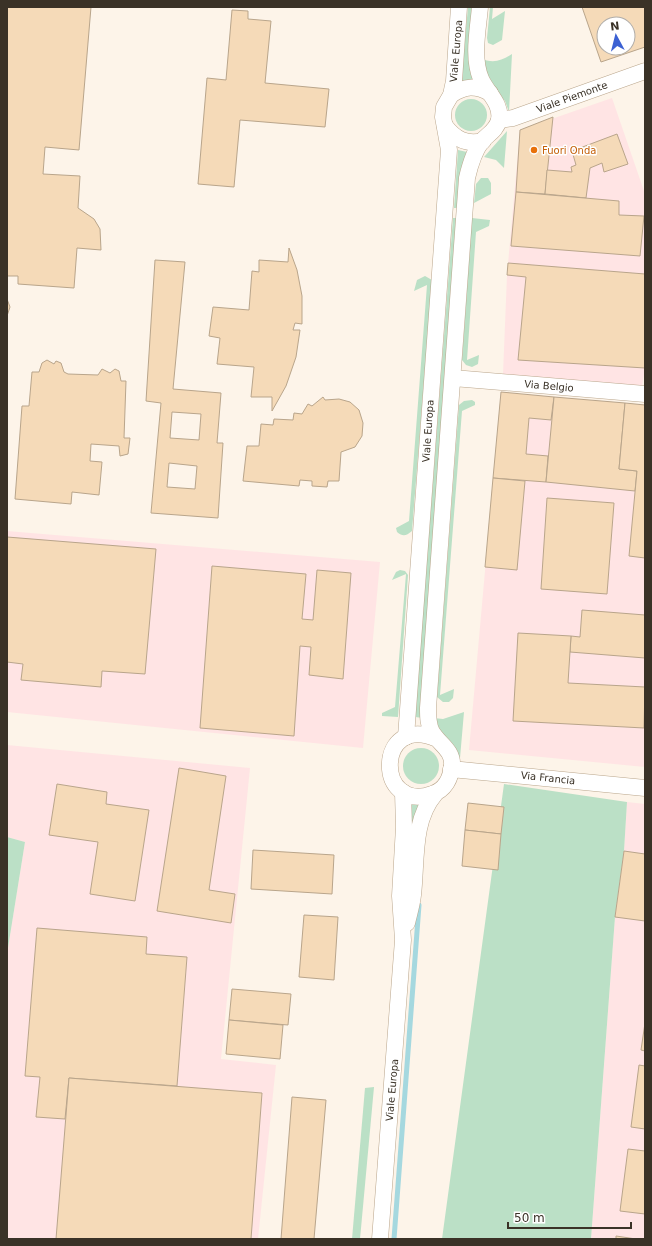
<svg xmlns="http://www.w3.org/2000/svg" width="652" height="1246" viewBox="0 0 652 1246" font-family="'DejaVu Sans',sans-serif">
<rect width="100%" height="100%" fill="#fdf4e9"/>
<!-- industrial -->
<g fill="#ffe4e4">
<path d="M 612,98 L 645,194 L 645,369 L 642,386 L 503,374 L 507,275 L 520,130 Z"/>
<path d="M 501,392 L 645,405 L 645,767 L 469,750 Z"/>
<path d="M 7,531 L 380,562 L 363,748 L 7,712 Z"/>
<path d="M 7,745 L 250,768 L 221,1059 L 276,1065 L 258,1239 L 7,1239 L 7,954 L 25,842 L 7,837 Z"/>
<path d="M 627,802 L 645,804 L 645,1239 L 591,1239 L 615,917 L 624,851 Z"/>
</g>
<!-- green -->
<g fill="#bbe0c6">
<path d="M 468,7 L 472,7 L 474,80 L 461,82 Z"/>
<path d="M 490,7 L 493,7 L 492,19 L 505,11 L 502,40 L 493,45 L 488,43 L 487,38 Z"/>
<path d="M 512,54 L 509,112 L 505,101 L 489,83 L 480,58 C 493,64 501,61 512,54 Z"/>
<circle cx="471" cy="115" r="16"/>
<path d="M 507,131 L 504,168 L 496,160 L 484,157 Z"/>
<path d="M 458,150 L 467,152 L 457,208 L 454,208 Z"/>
<path d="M 481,178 L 488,178 L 491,183 L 491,194 L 474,203 L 476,184 Z"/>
<path d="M 453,218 L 457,218 L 423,718 L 415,717 Z"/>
<path d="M 472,218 L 490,220 L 489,226 L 476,232 L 467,360 L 479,355 L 478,364 L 472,367 L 466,365 L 462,360 Z"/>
<path d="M 425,276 L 432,280 L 412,531 C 406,536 403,537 397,532 L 396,528 L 409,521 L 427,285 L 414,291 L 417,280 Z"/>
<path d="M 472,400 L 475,402 L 475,405 L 462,411 L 440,695 L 454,689 L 453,698 L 449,702 L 443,702 L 437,697 L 459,405 L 464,401 Z"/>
<path d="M 400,570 L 405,571 L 408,575 L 398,717 L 382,716 L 382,713 L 395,707 L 406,574 L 392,580 L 396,572 Z"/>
<path d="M 464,712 L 460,758 L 439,733 L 434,718 L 443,719 Z"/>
<circle cx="421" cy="766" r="18"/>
<path d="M 504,784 L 627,802 L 624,851 L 615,917 L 591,1239 L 442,1239 Z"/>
<path d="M 409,800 L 421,802 L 416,822 L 409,821 Z"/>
<path d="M 7,837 L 25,842 L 7,954 Z"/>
<path d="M 374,1087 L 360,1239 L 352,1239 L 365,1088 Z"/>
</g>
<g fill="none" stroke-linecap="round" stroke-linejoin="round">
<!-- stream -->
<path stroke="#a5d8df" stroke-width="5" d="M 394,1239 L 419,905"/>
</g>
<!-- building -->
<g fill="#f5dab8" stroke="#b9a58b" fill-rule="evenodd">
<path d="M 7,7 L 91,7 L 79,150 L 45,147 L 43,174 L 80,176 L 78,208 L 94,219 L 100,229 L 101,250 L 77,248 L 74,288 L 18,284 L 18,276 L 7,276 Z"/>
<path d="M 582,7 L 645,7 L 645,47 L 601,62 ZM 604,24 L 628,24 L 628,48 L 604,48 Z"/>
<path d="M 232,10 L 248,11 L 248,19 L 271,21 L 265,83 L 329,89 L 325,127 L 240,120 L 234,187 L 198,184 L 207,78 L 226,80 Z"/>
<path d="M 553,117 L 545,194 L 516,192 L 520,130 Z"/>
<path d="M 617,134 L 628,164 L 604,172 L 602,163 L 590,168 L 586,198 L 545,194 L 547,170 L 572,172 L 571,167 L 576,165 L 572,151 Z"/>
<path d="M 516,192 L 619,201 L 619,215 L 644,216 L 640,256 L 511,246 Z"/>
<path d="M 289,248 L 297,270 L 302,296 L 302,324 L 295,323 L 293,330 L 300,330 L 296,357 L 286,386 L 272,411 L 272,397 L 251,397 L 254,367 L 217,364 L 220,338 L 209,336 L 213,307 L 249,310 L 252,271 L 259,272 L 259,260 L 288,262 Z"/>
<path d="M 155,260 L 185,262 L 173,389 L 221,393 L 217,443 L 223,443 L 218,518 L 151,513 L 161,403 L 146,401 ZM 172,412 L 201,414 L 199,440 L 170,438 ZM 169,463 L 197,466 L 195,489 L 167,487 Z"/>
<path d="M 508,263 L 645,274 L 645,368 L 518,360 L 526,277 L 507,275 Z"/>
<path d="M 7,299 L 10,307 L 7,316 Z"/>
<path d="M 47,360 L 54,364 L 56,361 L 61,363 L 64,372 L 68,374 L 98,375 L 102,369 L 110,373 L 115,369 L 119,371 L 121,381 L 126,381 L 124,438 L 130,438 L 128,454 L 120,456 L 119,446 L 91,444 L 90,461 L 102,462 L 99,495 L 72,492 L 71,504 L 15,499 L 22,406 L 29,406 L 32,372 L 39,372 L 42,363 Z"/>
<path d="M 501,392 L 554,397 L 551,420 L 529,418 L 526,454 L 548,456 L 546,482 L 493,478 Z"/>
<path d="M 323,397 L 325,400 L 339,399 L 350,402 L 359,410 L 363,423 L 362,436 L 355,447 L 341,452 L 339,481 L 328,481 L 327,487 L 312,486 L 312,481 L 300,480 L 299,486 L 243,481 L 247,446 L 259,446 L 261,424 L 273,425 L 274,419 L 293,420 L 294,413 L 302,414 L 308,404 L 312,406 Z"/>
<path d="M 554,397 L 625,403 L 619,469 L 637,471 L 635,491 L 546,482 Z"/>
<path d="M 625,403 L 645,405 L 645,558 L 629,556 L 637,471 L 619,469 Z"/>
<path d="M 493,478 L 525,481 L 517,570 L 485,567 Z"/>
<path d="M 547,498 L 614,503 L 607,594 L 541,589 Z"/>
<path d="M 7,537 L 156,549 L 145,674 L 102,671 L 101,687 L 21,680 L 23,664 L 7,662 Z"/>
<path d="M 212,566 L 306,574 L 302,619 L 313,620 L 317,570 L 351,573 L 343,679 L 309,675 L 311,647 L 300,646 L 294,736 L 200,728 Z"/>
<path d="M 582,610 L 645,615 L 645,658 L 570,652 L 571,636 L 580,637 Z"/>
<path d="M 518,633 L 571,636 L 568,683 L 645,687 L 644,728 L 513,721 Z"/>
<path d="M 179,768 L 226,776 L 209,890 L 235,894 L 231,923 L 157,911 Z"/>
<path d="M 57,784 L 107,792 L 106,804 L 149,810 L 135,901 L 90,894 L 98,842 L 49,835 Z"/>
<path d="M 468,803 L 504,807 L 501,834 L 465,830 Z"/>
<path d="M 465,830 L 501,834 L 498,870 L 462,866 Z"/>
<path d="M 253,850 L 334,855 L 332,894 L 251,889 Z"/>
<path d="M 624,851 L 645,854 L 645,921 L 615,917 Z"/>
<path d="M 304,915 L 338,917 L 334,980 L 299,977 Z"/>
<path d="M 37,928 L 147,937 L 146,954 L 187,957 L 177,1086 L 69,1078 L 65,1119 L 36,1117 L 40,1077 L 25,1076 Z"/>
<path d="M 232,989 L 291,994 L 288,1025 L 229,1020 Z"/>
<path d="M 229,1020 L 283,1025 L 280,1059 L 226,1054 Z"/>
<path d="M 645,1023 L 645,1051 L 641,1050 Z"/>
<path d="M 639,1065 L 645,1066 L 645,1129 L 631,1127 Z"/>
<path d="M 69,1078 L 262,1093 L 251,1239 L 56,1239 Z"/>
<path d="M 292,1097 L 326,1100 L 314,1239 L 281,1239 Z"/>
<path d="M 628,1149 L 645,1151 L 645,1214 L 620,1211 Z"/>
<path d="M 616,1236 L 636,1239 L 616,1239 Z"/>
</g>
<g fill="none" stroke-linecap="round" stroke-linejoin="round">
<!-- minor casing -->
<g stroke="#baa68c" stroke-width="17">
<g id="minor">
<path d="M 451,95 C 465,86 475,85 490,93"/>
<path d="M 499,120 L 513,118 L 645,71"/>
<path d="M 445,126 C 455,139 466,145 483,141"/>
<path d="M 453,378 L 645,394"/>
<path d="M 406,737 L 449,150 L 443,117 L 444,107 L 451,95 L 454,81 L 459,7"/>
<path d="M 437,739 C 375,712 375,814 432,794 C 445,790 451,778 452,765 C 453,750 439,744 432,732 C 428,725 428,717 428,708 L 467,178 C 470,165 474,151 482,141 C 488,134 496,131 499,120 C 502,103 487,93 481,79 C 472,57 478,30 480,7"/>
<path d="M 451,769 L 645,788"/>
<path d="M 407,923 C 409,914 412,905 413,895 C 417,861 412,821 435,794"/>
<path d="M 380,1239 L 403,940 L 400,896 L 404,827 L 403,792"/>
</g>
</g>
<!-- minor -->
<use href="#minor" stroke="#fff" stroke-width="16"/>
</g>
<!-- markers -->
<circle fill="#e8710a" stroke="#fff" stroke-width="1.5" cx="534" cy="150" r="4"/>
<g text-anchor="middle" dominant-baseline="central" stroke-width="3" stroke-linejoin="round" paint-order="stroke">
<!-- street labels -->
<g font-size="10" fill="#3a3227" stroke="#fff">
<text transform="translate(456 51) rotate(-85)">Viale Europa</text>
<text transform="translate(572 97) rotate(-20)">Viale Piemonte</text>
<text transform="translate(549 386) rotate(5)">Via Belgio</text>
<text transform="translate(428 431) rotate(-86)">Viale Europa</text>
<text transform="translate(548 778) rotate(6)">Via Francia</text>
<text transform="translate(392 1090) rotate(-85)">Viale Europa</text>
</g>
<!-- food labels -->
<g font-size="10" fill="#c56008" stroke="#fff" text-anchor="start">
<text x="542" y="150">Fuori Onda</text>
</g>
</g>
<!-- border -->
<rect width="652" height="1246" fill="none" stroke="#3a3227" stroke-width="16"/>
<!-- north arrow -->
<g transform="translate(616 36) rotate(353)"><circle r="19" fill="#ffffff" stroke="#b0ada9"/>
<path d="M0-3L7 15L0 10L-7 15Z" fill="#3c61d3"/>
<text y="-6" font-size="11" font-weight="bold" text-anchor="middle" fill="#3a3227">N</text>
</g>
<!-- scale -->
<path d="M508 1222v6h123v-6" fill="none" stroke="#3a3227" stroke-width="2"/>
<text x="514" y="1222" font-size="12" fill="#3a3227" stroke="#ffffff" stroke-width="3" paint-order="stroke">50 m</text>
</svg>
